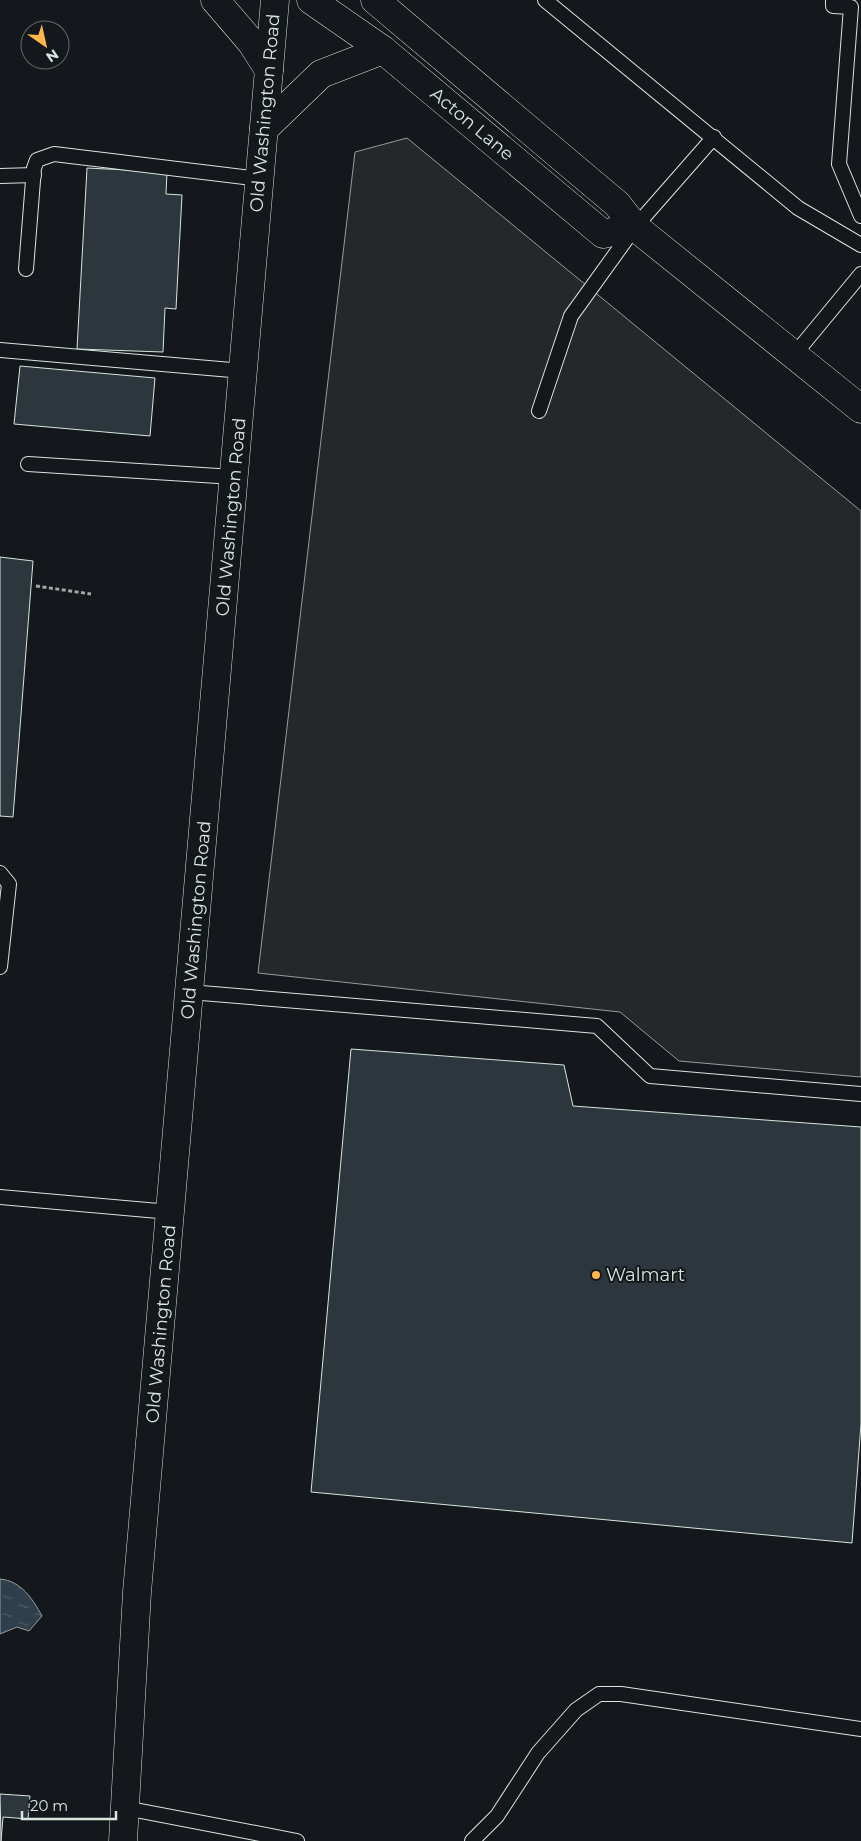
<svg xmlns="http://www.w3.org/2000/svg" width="861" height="1841" viewBox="0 0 861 1841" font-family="Montserrat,sans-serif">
<defs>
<pattern id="water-ripples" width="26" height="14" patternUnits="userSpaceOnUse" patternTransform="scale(1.25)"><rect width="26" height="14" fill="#2f3f4d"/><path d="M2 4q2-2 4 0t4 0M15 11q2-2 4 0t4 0" fill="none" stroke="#4c5b66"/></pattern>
</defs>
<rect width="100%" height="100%" fill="#14181c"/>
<!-- parking -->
<path fill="#24282b" stroke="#939e99" d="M 407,138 L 861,511 L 861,1077 L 679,1061 L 620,1012 L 258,973 L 355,152 Z"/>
<!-- water -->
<path fill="url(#water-ripples)" stroke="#939e99" d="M 0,1579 C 21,1581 32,1598 42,1616 L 29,1631 L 17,1627 L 0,1634 Z"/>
<!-- building -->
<g fill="#2c363c" stroke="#d8e6dc">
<path d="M 87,168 L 167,172 L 166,194 L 182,195 L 176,309 L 165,308 L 163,352 L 77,349 Z"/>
<path d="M 20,366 L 155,378 L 150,436 L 14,424 Z"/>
<path d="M 0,557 L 33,561 L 13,817 L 0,816 Z"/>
<path d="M 351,1049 L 564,1065 L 573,1106 L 861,1127 L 861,1424 L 852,1543 L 311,1492 Z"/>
<path d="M 0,1794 L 30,1796 L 28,1819 L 3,1817 L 1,1841 Z"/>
</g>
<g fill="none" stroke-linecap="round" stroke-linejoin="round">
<!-- service casing -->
<g stroke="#d8e6dc" stroke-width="16">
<g id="service">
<path d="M 545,0 L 798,208 L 861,245"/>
<path d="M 833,0 L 833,6 L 851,7 L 839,164 L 861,216"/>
<path d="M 0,176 L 34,175"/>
<path d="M 26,269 L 34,168 L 37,160 L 54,154 L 260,179"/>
<path d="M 0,350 L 243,371"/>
<path d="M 794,355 L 861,274"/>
<path d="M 539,411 L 571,316 L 635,227 L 714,137"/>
<path d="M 28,464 L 234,477"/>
<path d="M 0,873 L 9,884 L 0,967"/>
<path d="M 189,992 L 597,1026 L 650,1076 L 861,1094"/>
<path d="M 0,1197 L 170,1212"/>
<path d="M 125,1808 L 297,1841"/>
<path d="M 472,1841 L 497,1816 L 538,1753 L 576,1710 L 599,1694 L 621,1694 L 861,1729"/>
</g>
</g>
<!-- secondary casing -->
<g stroke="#d8e6dc" stroke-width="29">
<g id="secondary">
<path d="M 215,0 L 251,42 L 269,70"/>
<path d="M 311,0 L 383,50 L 603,234 L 635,227"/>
<path d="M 375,0 L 617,204 L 635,227 L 861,409"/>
<path d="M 264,129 L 321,74 L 383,50"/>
<path d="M 123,1841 L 137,1592 L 275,0"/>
</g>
</g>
<!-- path -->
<path stroke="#9da8a2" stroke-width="3" stroke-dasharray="4 2.5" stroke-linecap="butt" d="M 36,586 L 91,594"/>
<!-- service -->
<use href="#service" stroke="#14181c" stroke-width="14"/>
<!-- secondary -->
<use href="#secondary" stroke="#14181c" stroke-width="28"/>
</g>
<!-- markers -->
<circle fill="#ffb74d" stroke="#14181c" stroke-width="2" cx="596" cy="1275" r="5"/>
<g text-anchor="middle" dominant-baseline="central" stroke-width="4" stroke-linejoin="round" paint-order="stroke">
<!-- street labels -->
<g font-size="18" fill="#d8e6dc" stroke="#14181c">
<text transform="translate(265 113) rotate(-85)">Old Washington Road</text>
<text transform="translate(472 124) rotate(40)">Acton Lane</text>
<text transform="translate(231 517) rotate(-85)">Old Washington Road</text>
<text transform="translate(196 920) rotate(-85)">Old Washington Road</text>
<text transform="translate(161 1324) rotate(-85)">Old Washington Road</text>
</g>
<!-- poi labels -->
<g font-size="18" fill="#d8e6dc" stroke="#14181c" text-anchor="start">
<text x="606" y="1275">Walmart</text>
</g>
</g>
<!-- north arrow -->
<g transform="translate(45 45) rotate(146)"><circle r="24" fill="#14181c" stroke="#626a69"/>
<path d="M0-4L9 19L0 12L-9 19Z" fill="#ffb74d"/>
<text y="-8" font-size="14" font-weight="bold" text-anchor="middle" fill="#d8e6dc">N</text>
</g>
<!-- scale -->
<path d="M22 1811v8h94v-8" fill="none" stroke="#d8e6dc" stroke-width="2.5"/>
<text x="30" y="1811" font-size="15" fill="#d8e6dc" stroke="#14181c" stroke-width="4" paint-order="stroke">20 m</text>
</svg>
